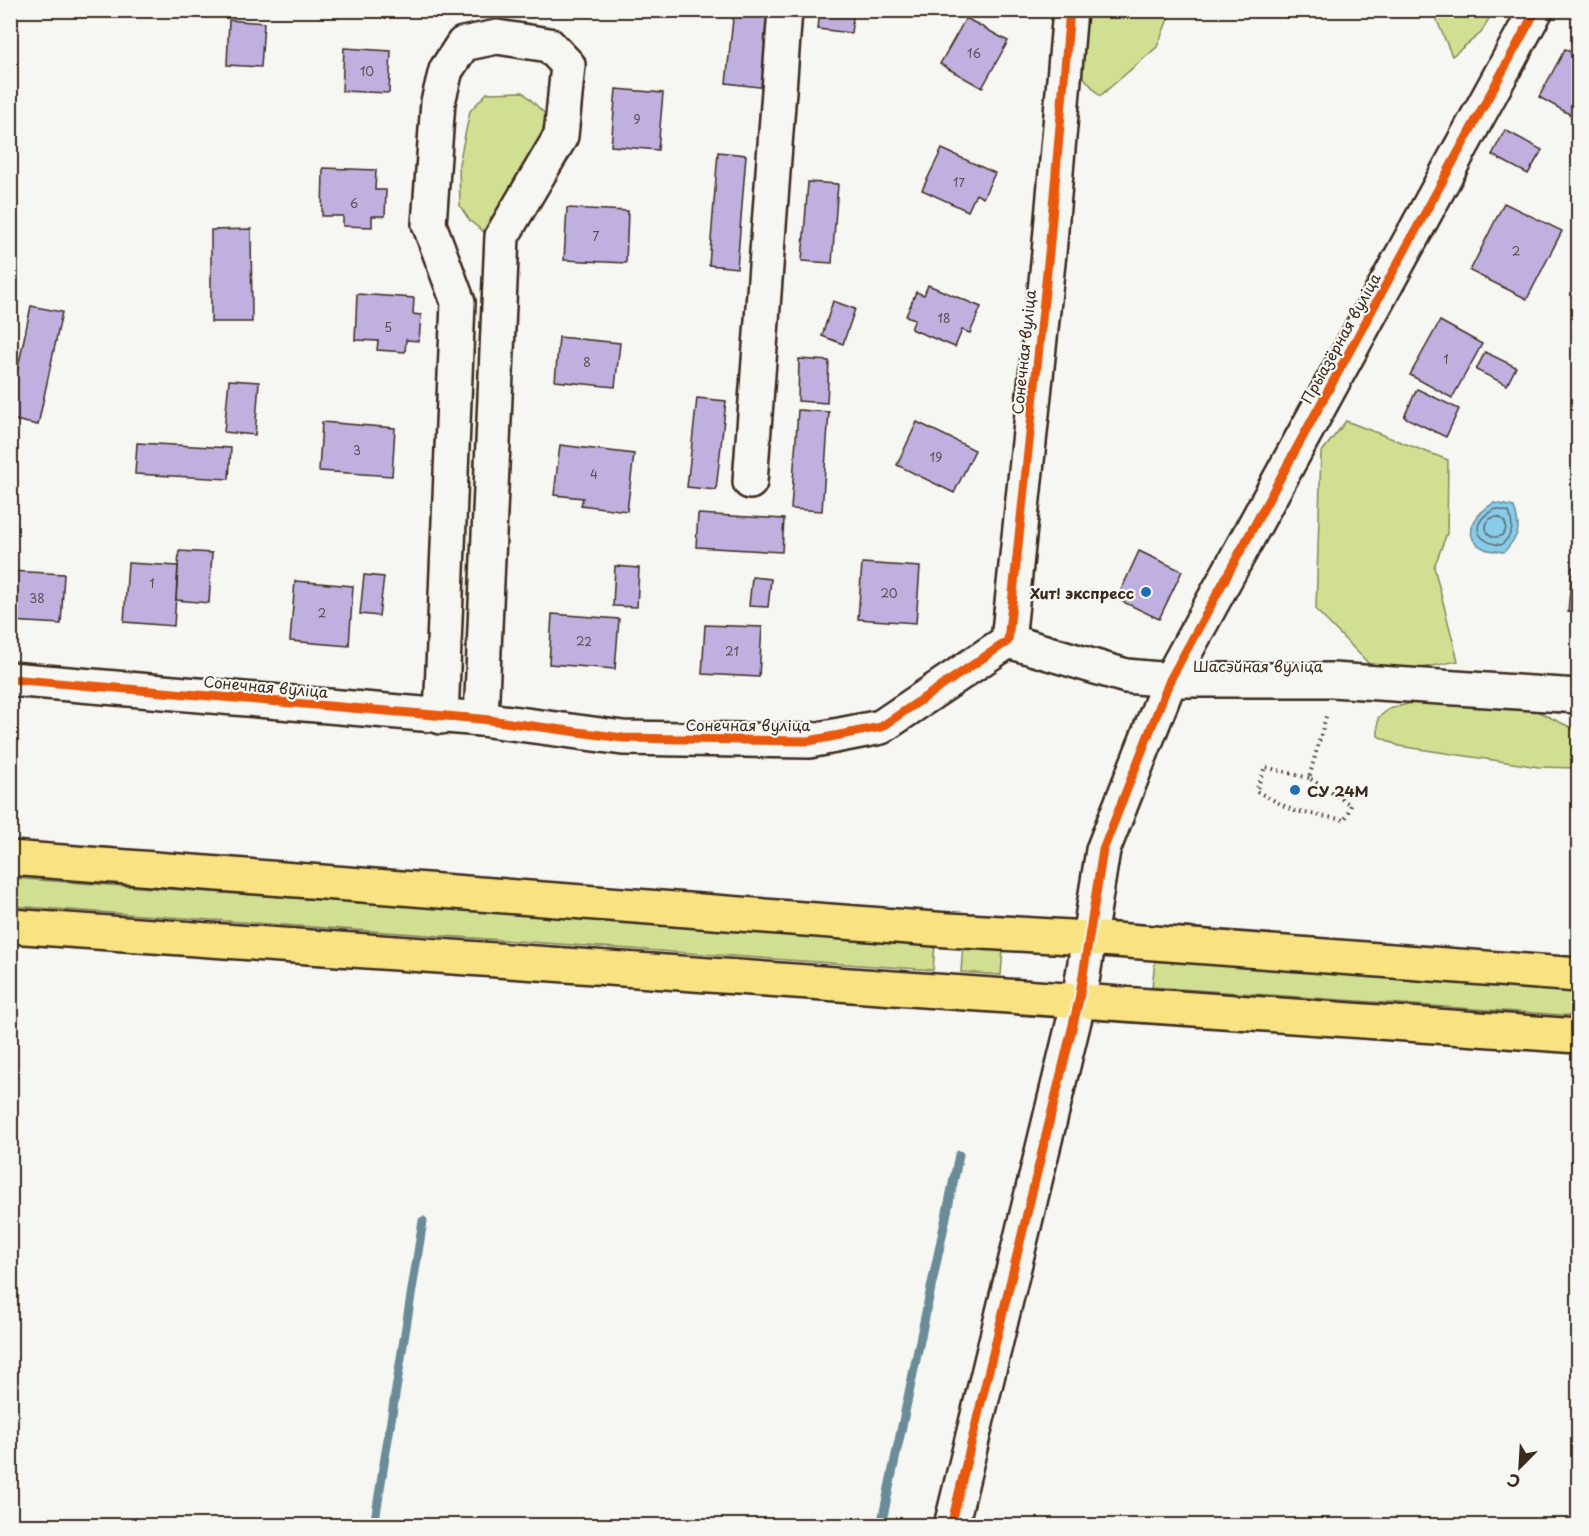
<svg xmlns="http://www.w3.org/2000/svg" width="1589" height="1536" viewBox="0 0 1589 1536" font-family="'Playpen Sans',sans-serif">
<rect width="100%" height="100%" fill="#f6f6f2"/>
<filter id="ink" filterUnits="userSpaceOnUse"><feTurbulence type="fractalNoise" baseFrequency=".0167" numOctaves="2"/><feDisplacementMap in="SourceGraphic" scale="12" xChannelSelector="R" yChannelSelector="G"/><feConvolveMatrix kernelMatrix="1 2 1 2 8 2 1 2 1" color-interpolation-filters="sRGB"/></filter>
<g filter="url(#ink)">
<!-- green -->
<g fill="#d1df93" stroke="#868458" stroke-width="1.5">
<path d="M 1083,11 L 1171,11 L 1157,47 L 1100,96 L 1079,72 Z"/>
<path d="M 1433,11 L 1493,11 L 1481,33 L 1452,56 Z"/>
<path d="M 523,92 L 546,115 L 535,160 L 506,217 L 484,232 L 470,221 L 460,206 L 459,164 L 470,111 L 487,93 Z"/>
<path d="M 1346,421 L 1448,460 L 1447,533 L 1434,567 L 1458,661 L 1381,676 L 1316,610 L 1321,453 Z"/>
<path d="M 1415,702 L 1522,704 L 1572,728 L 1578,728 L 1578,768 L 1539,767 L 1399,746 L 1378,736 L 1378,718 L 1389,709 Z"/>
<path d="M 10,878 L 935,943 L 933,970 L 11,906 Z"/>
<path d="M 963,945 L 1003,948 L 1001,975 L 961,972 Z"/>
<path d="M 1155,961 L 1578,991 L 1578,1016 L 1152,987 Z"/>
</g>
<!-- water -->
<path fill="#89ccea" stroke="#6a8b98" stroke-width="1.5" d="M 1494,503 L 1514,507 C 1521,530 1520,534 1504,552 C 1499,551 1490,551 1485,549 C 1458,536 1477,512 1494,503 Z"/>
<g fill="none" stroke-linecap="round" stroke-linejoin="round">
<!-- shore -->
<g stroke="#5a6b70" stroke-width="1.5">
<path d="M 1496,509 L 1509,512 C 1514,527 1513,535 1501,545 C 1473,542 1470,520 1496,509 Z"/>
<circle cx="1496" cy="527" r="10"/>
</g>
<!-- stream -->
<g stroke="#6a8b98" stroke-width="9">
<path d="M 374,1526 L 423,1221"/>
<path d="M 881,1526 L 959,1155"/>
</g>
</g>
<!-- building -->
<g fill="#bfb0e0" stroke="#3b2a1e" stroke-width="1.5">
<path d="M 734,10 L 775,10 L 767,88 L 726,83 Z"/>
<path d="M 820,10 L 854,10 L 851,33 L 818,29 Z"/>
<path d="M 966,18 L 1008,41 L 982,88 L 940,64 Z"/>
<path d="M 229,20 L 264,23 L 261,67 L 227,65 Z"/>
<path d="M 344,48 L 391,51 L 389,93 L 342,91 Z"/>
<path d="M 1565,49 L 1578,56 L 1578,119 L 1539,97 Z"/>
<path d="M 616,89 L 663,93 L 658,150 L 611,146 Z"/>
<path d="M 1505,130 L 1542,150 L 1528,174 L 1492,155 Z"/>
<path d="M 942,149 L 995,173 L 983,198 L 976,194 L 968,211 L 922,190 Z"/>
<path d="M 718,152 L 746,155 L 737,268 L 709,265 Z"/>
<path d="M 323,168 L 376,170 L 375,190 L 386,190 L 385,216 L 372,216 L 372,227 L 343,226 L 343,216 L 322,216 Z"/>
<path d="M 808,182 L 838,184 L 832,263 L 802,261 Z"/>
<path d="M 1504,203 L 1562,231 L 1527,299 L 1470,271 Z"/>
<path d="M 567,208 L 628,211 L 626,263 L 564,260 Z"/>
<path d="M 251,229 L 252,322 L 211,322 L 211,230 Z"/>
<path d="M 928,285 L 981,307 L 970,333 L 962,330 L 955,347 L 911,329 L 915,319 L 906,316 L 916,292 L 924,295 Z"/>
<path d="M 357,294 L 414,298 L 413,314 L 421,315 L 419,341 L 406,340 L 405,352 L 377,350 L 378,341 L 355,340 Z"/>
<path d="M 1575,299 L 1578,299 L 1578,332 L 1576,332 Z"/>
<path d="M 833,301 L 855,309 L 843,344 L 822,336 Z"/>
<path d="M 31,306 L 62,312 L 38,425 L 10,419 L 10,405 Z"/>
<path d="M 1440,321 L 1482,344 L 1452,398 L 1410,375 Z"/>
<path d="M 559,337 L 620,343 L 615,387 L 555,381 Z"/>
<path d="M 1485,352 L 1516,367 L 1507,385 L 1476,370 Z"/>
<path d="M 799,359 L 829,361 L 827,403 L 798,401 Z"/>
<path d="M 229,380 L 259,382 L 255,435 L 224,432 Z"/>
<path d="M 1417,389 L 1459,409 L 1446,437 L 1404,417 Z"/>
<path d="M 697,398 L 726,401 L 716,490 L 687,487 Z"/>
<path d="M 798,410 L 829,412 L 822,511 L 791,509 Z"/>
<path d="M 322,422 L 395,428 L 392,476 L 319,471 Z"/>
<path d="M 917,422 L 975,450 L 954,493 L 897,465 Z"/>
<path d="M 137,443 L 231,448 L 229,479 L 135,474 Z"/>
<path d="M 560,445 L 634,454 L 627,511 L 581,505 L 583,498 L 554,495 Z"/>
<path d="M 698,514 L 784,519 L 782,552 L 696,547 Z"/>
<path d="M 179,551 L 212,553 L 209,603 L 176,600 Z"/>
<path d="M 1139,551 L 1182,571 L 1159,619 L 1117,599 Z"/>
<path d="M 128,563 L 178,566 L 174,626 L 124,622 Z"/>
<path d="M 862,563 L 920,567 L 916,623 L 858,619 Z"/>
<path d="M 615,566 L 639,568 L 637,607 L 613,606 Z"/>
<path d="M 1572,567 L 1578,568 L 1578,613 L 1568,612 Z"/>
<path d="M 10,571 L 64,574 L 61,624 L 10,621 Z"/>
<path d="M 364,575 L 384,577 L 379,616 L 360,614 Z"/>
<path d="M 752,577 L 771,579 L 768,607 L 749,606 Z"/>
<path d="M 295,581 L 353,586 L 349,646 L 290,641 Z"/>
<path d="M 552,614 L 619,619 L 615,669 L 549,664 Z"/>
<path d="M 705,625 L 762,627 L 759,677 L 702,674 Z"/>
</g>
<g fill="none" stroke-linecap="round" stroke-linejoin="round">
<!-- minor casing -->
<g stroke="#3b2a1e" stroke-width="38">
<g id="minor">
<path d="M 750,482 L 785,10"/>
<path d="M 1008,641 L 1126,676 L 1170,680 L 1332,680 L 1578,696"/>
<path d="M 10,679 L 481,719 L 623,738 L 809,741 L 881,727 L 1008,641 L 1049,253 L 1070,10"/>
<path d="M 441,717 L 458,302 L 429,224 L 438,102 L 446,70 L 463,44 L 497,37 L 549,45 L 568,65 L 561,136 L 502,236 L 481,719"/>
<path d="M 951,1526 L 1079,1000 L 1103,850 L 1170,680 L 1536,10"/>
</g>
</g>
<!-- major casing -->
<g stroke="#3b2a1e" stroke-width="38">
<g id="major">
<path d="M 10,858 L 948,930 L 1088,938 L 1578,975"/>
<path d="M 10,926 L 1578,1036"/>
</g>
</g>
<!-- path -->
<path stroke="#3b2a1e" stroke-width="4" stroke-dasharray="1.5 4.5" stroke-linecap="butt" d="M 1309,778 L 1265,767 L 1256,791 L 1294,811 L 1345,820 L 1351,805 L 1309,778 L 1327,713"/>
<!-- minor -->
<use href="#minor" stroke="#f6f6f2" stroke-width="33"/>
<!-- major -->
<use href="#major" stroke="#f8e281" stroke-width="33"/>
<!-- cycleway casing -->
<g stroke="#f6f6f2" stroke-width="13">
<g id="cycleway">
<path d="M 10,679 L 481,719 L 623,738 L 809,741 L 881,727 L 1008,641 L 1049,253 L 1070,10"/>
<path d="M 951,1526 L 1079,1000 L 1103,850 L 1170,680 L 1536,10"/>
</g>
</g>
<!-- cycleway -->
<use href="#cycleway" stroke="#e8590c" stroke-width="9"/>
</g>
</g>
<!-- markers -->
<g fill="#1f6fb2" stroke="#f6f6f2" stroke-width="2">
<circle cx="1146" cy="592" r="6"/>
<circle cx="1295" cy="790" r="6"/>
</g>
<g text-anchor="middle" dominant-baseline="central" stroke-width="4.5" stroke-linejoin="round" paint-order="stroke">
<!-- number labels -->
<g font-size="12" fill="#5c4c4e">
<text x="974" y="53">16</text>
<text x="367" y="71">10</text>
<text x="637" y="119">9</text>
<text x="959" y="182">17</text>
<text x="354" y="203">6</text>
<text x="596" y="236">7</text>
<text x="1516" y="251">2</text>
<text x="944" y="318">18</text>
<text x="388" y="327">5</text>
<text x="1446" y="359">1</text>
<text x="587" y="362">8</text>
<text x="357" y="450">3</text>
<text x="936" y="457">19</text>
<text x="594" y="474">4</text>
<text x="152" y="583">1</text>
<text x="889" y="593">20</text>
<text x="37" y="598">38</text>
<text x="322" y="613">2</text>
<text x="584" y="641">22</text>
<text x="732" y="651">21</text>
</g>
<!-- street labels -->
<g font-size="15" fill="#3b2a1e" stroke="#f6f6f2">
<text transform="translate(1340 338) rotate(-61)">Прыазёрная вуліца</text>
<text transform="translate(1023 352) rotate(-84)">Сонечная вуліца</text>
<text x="1258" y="665">Шасэйная вуліца</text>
<text transform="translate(266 686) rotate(5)">Сонечная вуліца</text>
<text x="748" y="724">Сонечная вуліца</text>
</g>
<!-- poi labels -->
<g font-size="15" font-weight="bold" fill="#3b2a1e" stroke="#f6f6f2" text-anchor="end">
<text x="1134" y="592">Хит! экспресс</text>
<text x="1307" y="790" text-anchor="start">СУ 24М</text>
</g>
</g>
<!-- margin -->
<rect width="1589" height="1536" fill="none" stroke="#f6f6f2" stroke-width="36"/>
<rect x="18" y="18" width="1553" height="1500" fill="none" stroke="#3b2a1e" stroke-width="2" filter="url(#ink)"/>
<!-- north arrow -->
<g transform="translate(1520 1467) rotate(204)" stroke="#f6f6f2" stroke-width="4.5" paint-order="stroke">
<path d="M0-4.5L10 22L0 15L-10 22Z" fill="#3b2a1e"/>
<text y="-9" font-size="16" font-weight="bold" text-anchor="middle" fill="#3b2a1e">С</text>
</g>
</svg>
